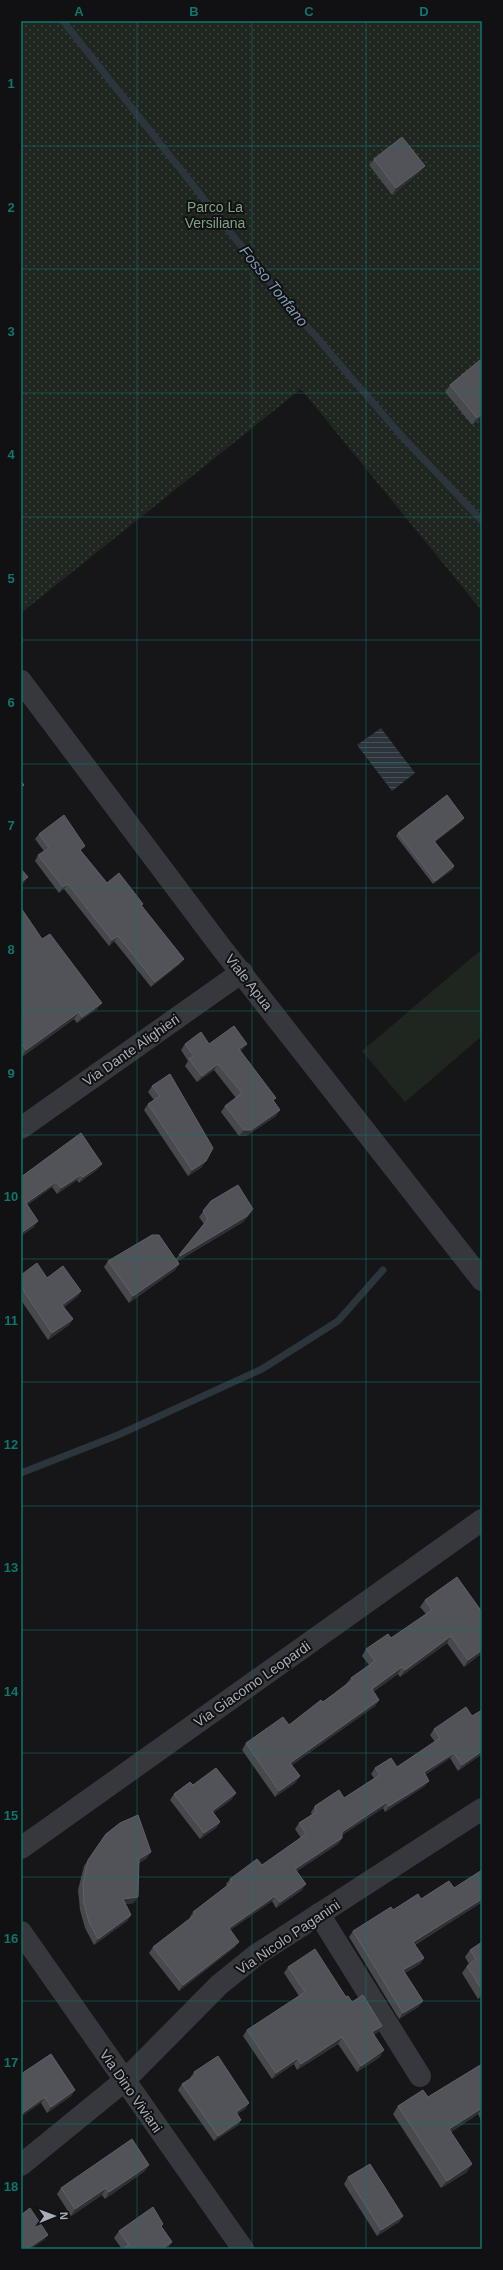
<svg xmlns="http://www.w3.org/2000/svg" width="503" height="2270" viewBox="0 0 503 2270" font-family="Arial,sans-serif">
<defs>
<pattern id="park-dots" width="8" height="8" patternUnits="userSpaceOnUse"><rect width="8" height="8" fill="#1e261f"/><path d="M2 2h.1M6 6h.1" fill="none" stroke="#3c433d" stroke-width="1.8" stroke-linecap="round"/></pattern>
<pattern id="water-rules" width="6" height="5" patternUnits="userSpaceOnUse"><rect width="6" height="5" fill="#2c353c"/><path d="M0 2.5h6" fill="none" stroke="#485056"/></pattern>
</defs>
<rect width="100%" height="100%" fill="#161618"/>
<!-- park -->
<path fill="url(#park-dots)" d="M 21,21 L 482,21 L 482,611 L 301,389 L 21,613 Z"/>
<!-- pitch -->
<path fill="#1e261f" d="M 482,949 L 482,1036 L 405,1102 L 362,1051 Z"/>
<!-- water -->
<path fill="url(#water-rules)" d="M 381,728 L 415,773 L 392,791 L 357,745 Z"/>
<g fill="none" stroke-linecap="round" stroke-linejoin="round">
<!-- stream -->
<g stroke="#2c353c" stroke-width="7">
<path d="M 63,21 L 280,295 L 399,433 L 482,521"/>
<path d="M 21,1473 L 118,1435 L 262,1369 L 338,1321 L 383,1270"/>
</g>
<!-- minor -->
<g stroke="#37383d" stroke-width="22">
<path d="M 21,681 L 220,946 L 482,1280"/>
<path d="M 21,1128 L 242,972"/>
<path d="M 21,1848 L 482,1520"/>
<path d="M 319,1914 L 420,2076"/>
<path d="M 21,1932 L 243,2249"/>
<path d="M 21,2165 L 124,2081 L 219,1985 L 256,1955 L 482,1809"/>
</g>
</g>
<!-- wall -->
<g fill="#47494d">
<path d="M 374,159 L 420,172 L 392,195 L 369,165 Z"/>
<path d="M 482,362 L 482,417 L 472,425 L 445,392 L 450,385 Z"/>
<path d="M 462,821 L 435,842 L 454,866 L 452,870 L 433,884 L 396,836 L 398,833 Z"/>
<path d="M 39,834 L 81,851 L 107,883 L 143,904 L 141,906 L 180,964 L 151,987 L 114,941 L 109,946 L 64,889 L 59,893 L 35,861 L 38,855 L 44,851 L 35,839 Z"/>
<path d="M 21,908 L 42,939 L 97,1009 L 77,1023 L 74,1019 L 22,1057 L 21,1056 Z"/>
<path d="M 185,1044 L 209,1044 L 242,1050 L 240,1051 L 274,1101 L 276,1116 L 246,1136 L 239,1136 L 221,1112 L 225,1106 L 236,1098 L 214,1070 L 197,1082 L 185,1066 L 188,1061 L 181,1050 Z"/>
<path d="M 170,1074 L 202,1167 L 188,1176 L 144,1110 L 148,1104 L 154,1100 L 148,1092 L 152,1086 Z"/>
<path d="M 98,1169 L 79,1183 L 77,1180 L 57,1194 L 52,1187 L 27,1205 L 34,1227 L 21,1236 L 21,1177 Z"/>
<path d="M 211,1201 L 249,1215 L 243,1222 L 178,1261 L 179,1264 L 175,1270 L 129,1303 L 104,1267 L 108,1261 L 176,1259 L 204,1224 L 199,1217 Z"/>
<path d="M 21,1275 L 47,1278 L 81,1291 L 77,1297 L 64,1307 L 73,1319 L 69,1325 L 48,1340 L 21,1300 Z"/>
<path d="M 425,1600 L 482,1612 L 482,1653 L 464,1667 L 447,1643 L 400,1677 L 398,1674 L 373,1692 L 379,1700 L 375,1706 L 292,1765 L 300,1776 L 295,1783 L 275,1797 L 242,1750 L 246,1743 L 289,1725 L 323,1702 L 346,1684 L 351,1678 L 369,1665 L 362,1656 L 366,1649 L 391,1638 L 426,1614 L 420,1607 Z"/>
<path d="M 482,1710 L 482,1754 L 458,1771 L 450,1758 L 425,1775 L 425,1786 L 385,1812 L 383,1808 L 342,1835 L 342,1838 L 338,1844 L 297,1871 L 302,1890 L 276,1908 L 272,1901 L 230,1930 L 235,1947 L 179,1991 L 149,1953 L 153,1947 L 190,1918 L 190,1917 L 193,1912 L 227,1886 L 226,1884 L 230,1879 L 262,1865 L 301,1838 L 295,1829 L 299,1823 L 312,1815 L 311,1812 L 315,1806 L 344,1798 L 374,1778 L 371,1774 L 375,1768 L 397,1767 L 435,1742 L 430,1735 L 434,1729 L 472,1716 Z"/>
<path d="M 193,1785 L 236,1793 L 231,1800 L 213,1813 L 220,1822 L 216,1828 L 200,1839 L 170,1800 L 174,1794 Z"/>
<path d="M 106,1834 L 147,1858 L 139,1863 L 134,1903 L 125,1904 L 131,1915 L 127,1921 L 94,1945 L 85,1928 L 80,1910 L 78,1890 L 84,1866 Z"/>
<path d="M 454,1888 L 482,1902 L 415,1945 L 424,1958 L 420,1964 L 405,1973 L 423,2001 L 418,2007 L 399,2019 L 349,1937 L 353,1931 L 393,1910 L 421,1899 Z"/>
<path d="M 482,1942 L 482,1998 L 481,1997 L 478,1999 L 462,1973 L 467,1966 L 469,1964 L 465,1957 L 470,1950 Z"/>
<path d="M 288,1967 L 346,1997 L 382,2026 L 378,2032 L 374,2035 L 380,2057 L 357,2072 L 338,2044 L 297,2070 L 294,2064 L 272,2079 L 243,2036 L 247,2030 L 299,1996 L 284,1973 Z"/>
<path d="M 51,2054 L 75,2090 L 71,2096 L 47,2113 L 41,2103 Z"/>
<path d="M 482,2064 L 482,2122 L 478,2114 L 451,2132 L 467,2172 L 441,2188 L 393,2114 L 398,2106 L 428,2097 Z"/>
<path d="M 194,2072 L 249,2103 L 245,2109 L 237,2114 L 241,2120 L 237,2126 L 214,2141 L 178,2090 L 182,2084 L 190,2079 L 190,2078 Z"/>
<path d="M 145,2171 L 105,2199 L 102,2195 L 71,2216 L 57,2194 L 61,2188 Z"/>
<path d="M 348,2177 L 403,2216 L 399,2222 L 377,2236 L 344,2184 Z"/>
<path d="M 163,2224 L 161,2227 L 172,2242 L 167,2249 L 122,2249 L 114,2238 L 119,2231 Z"/>
</g>
<!-- shaded-wall -->
<g fill="#2f3033">
<path d="M 425,166 L 420,172 L 392,195 L 396,188 Z"/>
<path d="M 482,414 L 482,417 L 472,425 L 477,418 Z"/>
<path d="M 464,818 L 462,821 L 432,844 L 434,841 Z"/>
<path d="M 454,866 L 452,870 L 433,884 L 435,881 Z"/>
<path d="M 28,877 L 23,884 L 21,885 L 21,882 Z"/>
<path d="M 68,884 L 64,889 L 59,893 L 63,887 Z"/>
<path d="M 118,936 L 114,941 L 109,946 L 112,940 Z"/>
<path d="M 184,959 L 180,964 L 151,987 L 155,982 Z"/>
<path d="M 102,1003 L 97,1009 L 77,1023 L 82,1017 Z"/>
<path d="M 79,1012 L 74,1019 L 22,1057 L 26,1050 Z"/>
<path d="M 247,1044 L 242,1050 L 235,1055 L 239,1049 Z"/>
<path d="M 218,1064 L 214,1070 L 197,1082 L 202,1076 Z"/>
<path d="M 280,1110 L 276,1116 L 246,1136 L 239,1136 L 244,1130 Z"/>
<path d="M 206,1161 L 202,1167 L 188,1176 L 192,1170 Z"/>
<path d="M 102,1164 L 98,1169 L 79,1183 L 83,1177 Z"/>
<path d="M 81,1175 L 77,1180 L 57,1194 L 61,1188 Z"/>
<path d="M 56,1182 L 52,1187 L 22,1209 L 26,1203 Z"/>
<path d="M 253,1209 L 243,1222 L 176,1262 L 180,1256 Z"/>
<path d="M 38,1221 L 34,1227 L 21,1236 L 21,1233 Z"/>
<path d="M 179,1264 L 175,1270 L 129,1303 L 133,1296 Z"/>
<path d="M 81,1291 L 77,1297 L 58,1311 L 62,1305 Z"/>
<path d="M 73,1319 L 69,1325 L 48,1340 L 52,1333 Z"/>
<path d="M 451,1636 L 447,1643 L 400,1677 L 405,1670 Z"/>
<path d="M 482,1650 L 482,1653 L 464,1667 L 468,1660 Z"/>
<path d="M 402,1667 L 398,1674 L 367,1696 L 372,1689 Z"/>
<path d="M 379,1700 L 375,1706 L 285,1770 L 290,1763 Z"/>
<path d="M 482,1751 L 482,1754 L 458,1771 L 462,1765 Z"/>
<path d="M 454,1753 L 450,1758 L 420,1778 L 424,1772 Z"/>
<path d="M 300,1776 L 295,1783 L 275,1797 L 279,1791 Z"/>
<path d="M 429,1781 L 425,1786 L 385,1812 L 389,1806 Z"/>
<path d="M 236,1793 L 231,1800 L 208,1817 L 212,1811 Z"/>
<path d="M 387,1802 L 383,1808 L 338,1838 L 342,1832 Z"/>
<path d="M 220,1822 L 216,1828 L 200,1839 L 204,1833 Z"/>
<path d="M 342,1838 L 338,1844 L 291,1875 L 295,1869 Z"/>
<path d="M 151,1852 L 147,1858 L 135,1865 L 139,1859 Z"/>
<path d="M 306,1884 L 302,1890 L 276,1908 L 280,1902 Z"/>
<path d="M 275,1896 L 272,1901 L 225,1934 L 229,1928 Z"/>
<path d="M 138,1897 L 134,1903 L 118,1905 L 123,1899 Z"/>
<path d="M 482,1899 L 482,1902 L 409,1948 L 413,1942 Z"/>
<path d="M 131,1915 L 127,1921 L 94,1945 L 98,1939 Z"/>
<path d="M 239,1942 L 235,1947 L 179,1991 L 183,1985 Z"/>
<path d="M 424,1958 L 420,1964 L 399,1976 L 403,1970 Z"/>
<path d="M 482,1993 L 482,1995 L 478,1999 Z"/>
<path d="M 423,2001 L 418,2007 L 399,2019 L 403,2013 Z"/>
<path d="M 382,2026 L 378,2032 L 368,2038 L 372,2032 Z"/>
<path d="M 342,2037 L 338,2044 L 297,2070 L 301,2064 Z"/>
<path d="M 384,2050 L 380,2057 L 357,2072 L 361,2066 Z"/>
<path d="M 298,2058 L 294,2064 L 272,2079 L 276,2073 Z"/>
<path d="M 75,2090 L 71,2096 L 47,2113 L 51,2107 Z"/>
<path d="M 45,2097 L 41,2103 L 21,2117 L 21,2114 Z"/>
<path d="M 249,2103 L 245,2109 L 232,2117 L 236,2112 Z"/>
<path d="M 482,2108 L 478,2114 L 444,2137 L 449,2129 Z"/>
<path d="M 241,2120 L 237,2126 L 214,2141 L 218,2136 Z"/>
<path d="M 472,2164 L 467,2172 L 441,2188 L 447,2181 Z"/>
<path d="M 149,2165 L 145,2171 L 105,2199 L 109,2192 Z"/>
<path d="M 106,2188 L 102,2195 L 71,2216 L 75,2209 Z"/>
<path d="M 403,2216 L 399,2222 L 377,2236 L 381,2230 Z"/>
<path d="M 48,2235 L 44,2240 L 31,2249 L 27,2249 Z"/>
<path d="M 172,2242 L 167,2249 L 162,2249 Z"/>
</g>
<!-- building -->
<g fill="#525359" stroke="#5f6168">
<path d="M 402,137 L 425,166 L 396,188 L 374,159 Z"/>
<path d="M 480,360 L 482,362 L 482,414 L 477,418 L 450,385 Z"/>
<path d="M 21,781 L 24,785 L 21,788 Z"/>
<path d="M 447,795 L 464,818 L 434,841 L 454,866 L 435,881 L 398,833 Z"/>
<path d="M 64,815 L 85,846 L 80,850 L 107,883 L 119,873 L 143,904 L 141,905 L 184,959 L 155,982 L 118,936 L 112,940 L 68,884 L 63,887 L 38,855 L 49,848 L 39,834 Z"/>
<path d="M 21,869 L 28,877 L 21,882 Z"/>
<path d="M 21,908 L 42,939 L 50,934 L 102,1003 L 82,1017 L 79,1012 L 26,1050 L 21,1042 Z"/>
<path d="M 234,1026 L 247,1044 L 239,1049 L 276,1098 L 273,1100 L 280,1110 L 251,1130 L 244,1130 L 225,1106 L 242,1093 L 218,1064 L 202,1076 L 189,1059 L 194,1056 L 185,1044 L 201,1032 L 209,1044 Z"/>
<path d="M 170,1074 L 213,1148 L 206,1161 L 192,1170 L 148,1104 L 160,1096 L 152,1086 Z"/>
<path d="M 81,1133 L 102,1164 L 83,1177 L 81,1175 L 61,1188 L 56,1182 L 26,1203 L 38,1221 L 21,1233 L 21,1177 Z"/>
<path d="M 238,1185 L 253,1209 L 247,1216 L 180,1256 L 179,1255 L 208,1219 L 203,1211 L 211,1201 Z"/>
<path d="M 152,1235 L 159,1235 L 179,1264 L 133,1296 L 108,1261 Z"/>
<path d="M 37,1263 L 47,1278 L 63,1266 L 81,1291 L 62,1305 L 73,1319 L 52,1333 L 25,1293 L 21,1284 L 21,1275 Z"/>
<path d="M 457,1577 L 482,1612 L 482,1650 L 468,1660 L 451,1636 L 405,1670 L 402,1667 L 372,1689 L 379,1700 L 290,1763 L 300,1776 L 279,1791 L 246,1743 L 283,1717 L 289,1725 L 321,1700 L 323,1702 L 353,1680 L 351,1678 L 375,1661 L 366,1649 L 388,1634 L 391,1638 L 432,1610 L 425,1600 Z"/>
<path d="M 466,1707 L 472,1716 L 482,1710 L 482,1751 L 462,1765 L 454,1753 L 424,1772 L 429,1781 L 389,1806 L 387,1802 L 342,1832 L 342,1838 L 295,1869 L 306,1884 L 280,1902 L 275,1896 L 229,1928 L 239,1942 L 183,1985 L 153,1947 L 196,1914 L 193,1912 L 232,1882 L 230,1879 L 257,1859 L 262,1865 L 306,1834 L 299,1823 L 316,1812 L 315,1806 L 339,1790 L 344,1798 L 380,1775 L 375,1768 L 391,1758 L 397,1767 L 440,1738 L 434,1729 Z"/>
<path d="M 216,1768 L 236,1793 L 212,1811 L 220,1822 L 204,1833 L 174,1794 L 190,1782 L 193,1785 Z"/>
<path d="M 138,1815 L 151,1852 L 139,1859 L 138,1897 L 123,1899 L 131,1915 L 98,1939 L 89,1922 L 84,1904 L 83,1884 L 88,1860 L 106,1834 L 120,1823 Z"/>
<path d="M 482,1870 L 482,1899 L 413,1942 L 424,1958 L 403,1970 L 423,2001 L 403,2013 L 353,1931 L 391,1907 L 393,1910 L 418,1894 L 421,1899 L 449,1881 L 454,1888 Z"/>
<path d="M 482,1942 L 482,1990 L 467,1966 L 476,1959 L 470,1950 Z"/>
<path d="M 315,1949 L 346,1997 L 348,1996 L 352,2002 L 363,1995 L 382,2026 L 372,2032 L 384,2050 L 361,2066 L 342,2037 L 301,2064 L 298,2058 L 276,2073 L 247,2030 L 305,1992 L 288,1967 Z"/>
<path d="M 51,2054 L 75,2090 L 51,2107 L 45,2097 L 21,2114 L 21,2074 Z"/>
<path d="M 218,2056 L 249,2103 L 236,2112 L 241,2120 L 218,2136 L 182,2084 L 196,2075 L 194,2072 Z"/>
<path d="M 482,2064 L 482,2108 L 449,2129 L 472,2164 L 447,2181 L 398,2106 L 423,2090 L 428,2097 Z"/>
<path d="M 132,2139 L 149,2165 L 109,2192 L 106,2188 L 75,2209 L 61,2188 Z"/>
<path d="M 370,2164 L 403,2216 L 381,2230 L 348,2177 Z"/>
<path d="M 153,2207 L 163,2224 L 161,2226 L 172,2242 L 162,2249 L 127,2249 L 125,2247 L 129,2245 L 119,2231 Z"/>
<path d="M 30,2208 L 48,2235 L 27,2249 L 24,2249 L 21,2245 L 21,2215 Z"/>
</g>
<!-- grid -->
<path fill="none" stroke="#0f766e" stroke-width="1" stroke-opacity="0.55" d="M 137,21 L 137,2249M 252,21 L 252,2249M 366,21 L 366,2249M 21,146 L 482,146M 21,269 L 482,269M 21,393 L 482,393M 21,517 L 482,517M 21,640 L 482,640M 21,764 L 482,764M 21,888 L 482,888M 21,1011 L 482,1011M 21,1135 L 482,1135M 21,1259 L 482,1259M 21,1382 L 482,1382M 21,1506 L 482,1506M 21,1630 L 482,1630M 21,1753 L 482,1753M 21,1877 L 482,1877M 21,2001 L 482,2001M 21,2124 L 482,2124"/>
<g text-anchor="middle" dominant-baseline="central" stroke-width="4" stroke-linejoin="round" paint-order="stroke">
<!-- park labels -->
<g font-size="14" fill="#7fa381" stroke="#111113">
<text x="215" y="207">Parco La<tspan x="215" dy="16">Versiliana</tspan></text>
</g>
<!-- street labels -->
<g font-size="14" fill="#a8adb8" stroke="#111113">
<text transform="translate(249 982) rotate(52)">Viale Apua</text>
<text transform="translate(131 1050) rotate(-35)">Via Dante Alighieri</text>
<text transform="translate(252 1684) rotate(-35)">Via Giacomo Leopardi</text>
<text transform="translate(288 1937) rotate(-34)">Via Nicolo Paganini</text>
<text transform="translate(131 2091) rotate(55)">Via Dino Viviani</text>
</g>
<!-- water labels -->
<g font-size="15" font-style="italic" fill="#7f9bb3" stroke="#111113">
<text transform="translate(274 286) rotate(51)">Fosso Tonfano</text>
</g>
</g>
<!-- border -->
<rect width="503" height="2270" fill="none" stroke="#111113" stroke-width="44"/>
<!-- north arrow -->
<g transform="translate(54 2216) rotate(89)" stroke="#111113" stroke-width="3" paint-order="stroke">
<path d="M0-3L7 15L0 10L-7 15Z" fill="#a8adb8"/>
<text y="-6" font-size="11" font-weight="bold" text-anchor="middle" fill="#a8adb8">N</text>
</g>
<rect x="22" y="22" width="459" height="2226" fill="none" stroke="#0f766e" stroke-width="1.5"/>
<g font-size="13" text-anchor="middle" font-weight="bold" fill="#0f766e">
<text x="79" y="16">A</text>
<text x="194" y="16">B</text>
<text x="309" y="16">C</text>
<text x="424" y="16">D</text>
<text x="11" y="88">1</text>
<text x="11" y="212">2</text>
<text x="11" y="336">3</text>
<text x="11" y="459">4</text>
<text x="11" y="583">5</text>
<text x="11" y="707">6</text>
<text x="11" y="830">7</text>
<text x="11" y="954">8</text>
<text x="11" y="1078">9</text>
<text x="11" y="1201">10</text>
<text x="11" y="1325">11</text>
<text x="11" y="1449">12</text>
<text x="11" y="1572">13</text>
<text x="11" y="1696">14</text>
<text x="11" y="1820">15</text>
<text x="11" y="1943">16</text>
<text x="11" y="2067">17</text>
<text x="11" y="2191">18</text>
</g>
</svg>
